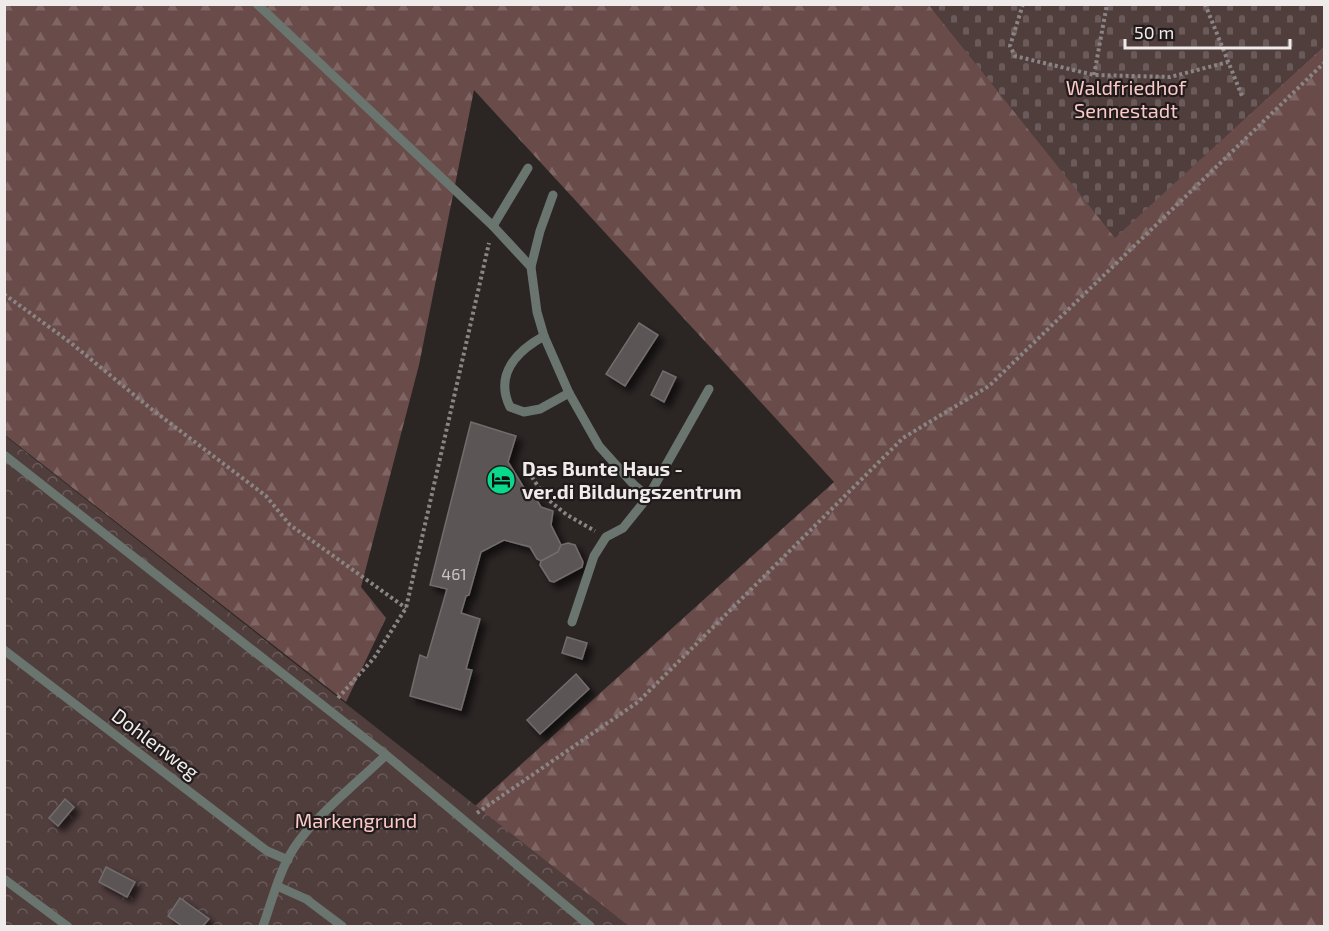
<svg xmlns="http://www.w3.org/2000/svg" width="1329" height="931" viewBox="0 0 1329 931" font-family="'Exo 2',sans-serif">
<defs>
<pattern id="forest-firs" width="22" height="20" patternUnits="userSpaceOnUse" patternTransform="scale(1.5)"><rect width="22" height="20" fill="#694b49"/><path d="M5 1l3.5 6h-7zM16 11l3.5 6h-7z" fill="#7f6563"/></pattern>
<pattern id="cemetery-stones" width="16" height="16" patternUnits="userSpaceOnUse" patternTransform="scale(1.5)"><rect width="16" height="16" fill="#503e3d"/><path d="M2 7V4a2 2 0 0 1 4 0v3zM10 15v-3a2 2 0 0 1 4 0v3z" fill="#6a5a59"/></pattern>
<pattern id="park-crowns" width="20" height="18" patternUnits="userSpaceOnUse" patternTransform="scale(1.5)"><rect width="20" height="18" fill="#503e3d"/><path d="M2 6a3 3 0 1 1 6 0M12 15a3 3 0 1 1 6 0" fill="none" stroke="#6a5a59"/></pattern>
<filter id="shadow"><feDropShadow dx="5.5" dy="5.5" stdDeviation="3" flood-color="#0009"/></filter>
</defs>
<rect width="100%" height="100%" fill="#2b2524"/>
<!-- forest -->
<path fill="url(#forest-firs)" d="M 4,5 L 929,5 L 1115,237 L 1324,46 L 1324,926 L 613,926 L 475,806 L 834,482 L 474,90 L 419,365 L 361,587 L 386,618 L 346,702 L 5,435 Z"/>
<!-- cemetery -->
<path fill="url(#cemetery-stones)" d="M 929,5 L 1324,5 L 1324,46 L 1115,238 Z"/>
<!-- park -->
<path fill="url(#park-crowns)" d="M 4,435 L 629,926 L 5,926 Z"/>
<!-- building -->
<g fill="#5c5554" stroke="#736c6c" stroke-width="1.5" filter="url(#shadow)">
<path d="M 639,323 L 658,335 L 625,386 L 606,374 Z"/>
<path d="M 663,371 L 676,377 L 664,402 L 651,395 Z"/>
<path d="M 471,422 L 516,436 L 508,462 L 529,496 L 535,497 L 541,507 L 553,511 L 551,525 L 561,545 L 558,552 L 541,561 L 537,559 L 530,547 L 504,540 L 481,552 L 469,595 L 466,596 L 461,613 L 480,619 L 466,669 L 472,670 L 461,710 L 410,696 L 420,655 L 427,658 L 447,589 L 430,585 Z"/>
<path d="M 568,543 L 575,545 L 583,562 L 582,567 L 554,582 L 550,581 L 540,565 L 541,561 L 558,552 L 561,545 Z"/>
<path d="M 567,637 L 587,643 L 582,659 L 562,653 Z"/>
<path d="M 576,674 L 589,689 L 540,734 L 527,720 Z"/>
<path d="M 65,799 L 74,807 L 58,826 L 49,818 Z"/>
<path d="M 106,867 L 135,882 L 127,897 L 99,882 Z"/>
<path d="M 180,898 L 209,919 L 203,926 L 182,926 L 168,916 Z"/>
</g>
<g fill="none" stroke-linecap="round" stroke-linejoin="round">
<!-- path -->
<g stroke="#8a8584" stroke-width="4" stroke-dasharray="3 3" stroke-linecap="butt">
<path d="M 1023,4 L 1010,46 L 1015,56 L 1094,75 L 1170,77 L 1228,62"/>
<path d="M 1205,4 L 1242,96"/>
<path d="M 1094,75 L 1107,4"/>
<path d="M 4,294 L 71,343 L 150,408 L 266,496 L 290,525 L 406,608"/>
<path d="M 532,477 L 545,497 L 567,515 L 595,531"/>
<path d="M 338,698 L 374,658 L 406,608 L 489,243"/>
<path d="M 477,813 L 638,702 L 903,438 L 989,386 L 1324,63"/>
</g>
<!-- lane -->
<g stroke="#69756e" stroke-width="9">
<path d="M 257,4 L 493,226 L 531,267"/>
<path d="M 553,195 L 540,231 L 531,267 L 537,312 L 544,336 L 569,393 L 599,446 L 634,485 L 648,497"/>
<path d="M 493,226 L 528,168"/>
<path d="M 544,336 C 517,351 494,374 510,407 L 524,412 L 540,409 L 569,393"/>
<path d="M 4,455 L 386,755 L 590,926"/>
<path d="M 572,622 L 594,556 L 606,537 L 623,528 L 648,497 L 709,389"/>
<path d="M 4,650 L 267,851 L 288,860"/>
<path d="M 4,879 L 67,926"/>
<path d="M 277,886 L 306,899 L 342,926"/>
<path d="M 263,926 C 272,901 279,871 294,848 C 314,817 358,782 386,755"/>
</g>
</g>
<!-- icons -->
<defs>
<g id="hotel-disc" transform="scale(1.5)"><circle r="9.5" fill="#09d98b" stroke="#211b1b"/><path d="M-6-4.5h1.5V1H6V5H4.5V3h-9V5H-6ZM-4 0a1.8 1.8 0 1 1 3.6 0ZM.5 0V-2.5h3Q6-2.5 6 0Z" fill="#111"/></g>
</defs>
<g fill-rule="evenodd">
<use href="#hotel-disc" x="501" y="480"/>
</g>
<g text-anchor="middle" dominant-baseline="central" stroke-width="4.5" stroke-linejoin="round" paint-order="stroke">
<!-- number labels -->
<g font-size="16" fill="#cac6c5">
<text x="454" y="573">461</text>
</g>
<!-- park labels -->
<g font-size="20" fill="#fbc9c7" stroke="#211b1b">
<text x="1126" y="87">Waldfriedhof<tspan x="1126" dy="23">Sennestadt</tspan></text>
<text x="356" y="820">Markengrund</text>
</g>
<!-- poi labels -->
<g font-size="20" font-weight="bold" fill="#efebeb" stroke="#211b1b" text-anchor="start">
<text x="522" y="468">Das Bunte Haus -<tspan x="522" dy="23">ver.di Bildungszentrum</tspan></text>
</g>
<!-- street labels -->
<g font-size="20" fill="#efebeb" stroke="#211b1b">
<text transform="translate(156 743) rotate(37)">Dohlenweg</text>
</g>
</g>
<!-- border -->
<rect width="1329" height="931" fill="none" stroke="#efebeb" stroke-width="12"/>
<!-- scale -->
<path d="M1125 39v9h165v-9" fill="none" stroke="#efebeb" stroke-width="3"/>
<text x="1134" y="39" font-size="18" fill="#efebeb" stroke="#211b1b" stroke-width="4.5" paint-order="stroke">50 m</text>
</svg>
